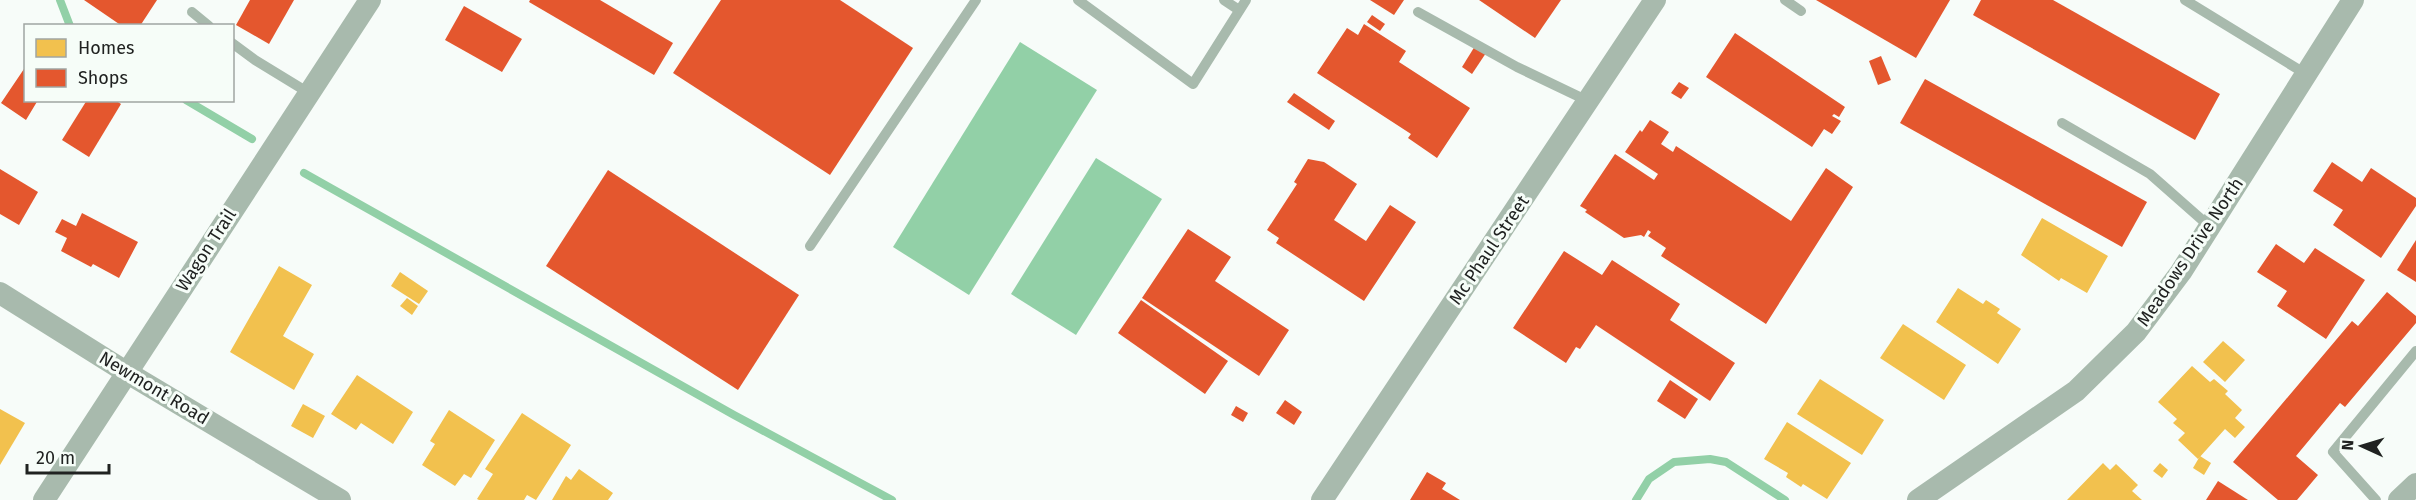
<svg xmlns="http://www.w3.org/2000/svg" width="2416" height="500" viewBox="0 0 2416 500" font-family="'Fira Sans',sans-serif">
<rect width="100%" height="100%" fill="#f7fcf9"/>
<!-- water -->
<g fill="#92d0a7">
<path d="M 1020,42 L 1097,90 L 969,295 L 893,247 Z"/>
<path d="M 1096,158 L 1162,199 L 1076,335 L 1011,294 Z"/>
</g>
<!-- homes -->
<g fill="#f2c14e">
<path d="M 2042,218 L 2108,256 L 2087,293 L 2061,278 L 2059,281 L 2021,255 Z"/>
<path d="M 279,266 L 312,285 L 283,336 L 314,354 L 294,390 L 230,352 Z"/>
<path d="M 400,272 L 428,291 L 419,304 L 391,286 Z"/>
<path d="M 1958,288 L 1983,304 L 1986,300 L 2000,309 L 1997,313 L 2021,329 L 1998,364 L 1936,322 Z"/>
<path d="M 407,298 L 418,306 L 412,315 L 400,306 Z"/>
<path d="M 1903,324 L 1966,365 L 1944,400 L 1880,358 Z"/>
<path d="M 2223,341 L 2245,360 L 2225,382 L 2203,362 Z"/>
<path d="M 2192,366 L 2210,382 L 2214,379 L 2228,391 L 2225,394 L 2242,410 L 2235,418 L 2245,427 L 2235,438 L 2225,429 L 2198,459 L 2178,440 L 2185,433 L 2173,423 L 2177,419 L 2158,402 Z"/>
<path d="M 357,375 L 413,412 L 393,444 L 361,423 L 356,430 L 331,414 Z"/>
<path d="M 1820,379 L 1884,420 L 1862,455 L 1797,414 Z"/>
<path d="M 303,404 L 325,416 L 313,438 L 291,426 Z"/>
<path d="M 0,409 L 25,423 L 0,465 Z"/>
<path d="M 449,410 L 495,440 L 471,478 L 464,474 L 455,486 L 422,465 L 435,444 L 430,441 Z"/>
<path d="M 522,413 L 571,445 L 536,500 L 527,495 L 524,500 L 479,500 L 477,499 L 493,474 L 485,469 Z"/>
<path d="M 1787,422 L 1851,463 L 1827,499 L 1803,484 L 1801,487 L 1786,477 L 1788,473 L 1764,459 Z"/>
<path d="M 2200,456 L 2211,463 L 2204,475 L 2193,468 Z"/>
<path d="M 2103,463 L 2110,470 L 2116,464 L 2138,485 L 2132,491 L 2142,500 L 2067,500 Z"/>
<path d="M 2160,463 L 2168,470 L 2162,478 L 2153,471 Z"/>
<path d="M 579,469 L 613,493 L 608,500 L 552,500 L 566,476 L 571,480 Z"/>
</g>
<!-- shops -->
<g fill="#e4572e">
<path d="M 84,0 L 157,0 L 140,26 L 122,26 Z"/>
<path d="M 250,0 L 294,0 L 269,44 L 236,25 Z"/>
<path d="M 530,0 L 600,0 L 673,43 L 654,75 L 529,2 Z"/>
<path d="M 721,0 L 840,0 L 913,48 L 830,175 L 673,73 Z"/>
<path d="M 1370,0 L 1404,0 L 1394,15 Z"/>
<path d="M 1479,0 L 1561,0 L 1535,38 Z"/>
<path d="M 1816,0 L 1950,0 L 1916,58 Z"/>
<path d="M 1981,0 L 2053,0 L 2220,94 L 2195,140 L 1973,15 Z"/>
<path d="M 464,6 L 522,39 L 502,72 L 445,40 Z"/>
<path d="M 1372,15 L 1385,24 L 1380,31 L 1367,22 Z"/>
<path d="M 1364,24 L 1406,51 L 1399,62 L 1470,108 L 1437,158 L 1408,138 L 1411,134 L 1317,73 L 1347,28 L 1358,35 Z"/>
<path d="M 1735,33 L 1845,107 L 1839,117 L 1834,114 L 1832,116 L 1841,121 L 1832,134 L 1824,129 L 1812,147 L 1706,77 Z"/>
<path d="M 1475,46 L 1486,53 L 1472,74 L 1462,67 Z"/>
<path d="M 1881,56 L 1891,80 L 1878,85 L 1869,61 Z"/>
<path d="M 26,66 L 26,100 L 38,100 L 26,120 L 1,103 Z"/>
<path d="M 1925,79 L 2147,202 L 2122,247 L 1900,123 Z"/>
<path d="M 1679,82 L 1689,88 L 1681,99 L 1671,93 Z"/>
<path d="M 1294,93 L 1335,121 L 1329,130 L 1287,102 Z"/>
<path d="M 87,100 L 115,100 L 121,104 L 89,157 L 62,140 Z"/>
<path d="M 1650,120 L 1669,132 L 1661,144 L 1673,152 L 1676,146 L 1791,221 L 1826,168 L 1853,187 L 1766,324 L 1661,256 L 1666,248 L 1648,236 L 1651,232 L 1648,230 L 1644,237 L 1641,235 L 1624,238 L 1585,212 L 1587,210 L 1580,206 L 1615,154 L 1654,180 L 1658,174 L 1625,152 L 1640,130 L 1642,132 Z"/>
<path d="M 1308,159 L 1324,162 L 1357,184 L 1334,220 L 1366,241 L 1390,205 L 1416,222 L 1364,301 L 1276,243 L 1279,238 L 1267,230 L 1297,184 L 1294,182 Z"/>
<path d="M 2332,162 L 2362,182 L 2371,168 L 2416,198 L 2416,206 L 2381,258 L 2333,225 L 2343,210 L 2313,191 Z"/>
<path d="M 0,169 L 38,192 L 19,225 L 0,214 Z"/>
<path d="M 608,170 L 799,295 L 738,390 L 546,266 Z"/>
<path d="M 82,213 L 138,242 L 119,278 L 93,264 L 91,267 L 61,251 L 67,238 L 55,232 L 62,219 L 76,226 Z"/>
<path d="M 1188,229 L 1231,257 L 1215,281 L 1289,330 L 1259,376 L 1142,298 Z"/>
<path d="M 2416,240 L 2416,282 L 2397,270 Z"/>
<path d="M 2276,244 L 2304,263 L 2315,248 L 2365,280 L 2326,339 L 2277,306 L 2287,291 L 2257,272 Z"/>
<path d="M 1564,251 L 1602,275 L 1612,260 L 1680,304 L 1670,320 L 1735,363 L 1710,401 L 1596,325 L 1580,349 L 1576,347 L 1566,363 L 1513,328 Z"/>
<path d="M 2387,292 L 2416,316 L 2416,323 L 2345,407 L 2340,403 L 2296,456 L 2318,475 L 2297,500 L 2278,500 L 2233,462 L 2352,321 L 2358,326 Z"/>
<path d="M 1141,300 L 1228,361 L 1205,394 L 1118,333 Z"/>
<path d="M 1670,380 L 1698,399 L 1685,419 L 1657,401 Z"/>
<path d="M 1285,400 L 1302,412 L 1294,425 L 1276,413 Z"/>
<path d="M 1236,406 L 1248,413 L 1243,422 L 1231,415 Z"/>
<path d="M 1427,472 L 1446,483 L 1442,489 L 1460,500 L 1410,500 Z"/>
<path d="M 2218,481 L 2248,500 L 2206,500 Z"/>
</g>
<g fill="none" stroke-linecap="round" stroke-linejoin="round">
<!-- stream -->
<g stroke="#92d0a7" stroke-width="8">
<path d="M 60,0 L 70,26"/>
<path d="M 186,100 L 252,139"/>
<path d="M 304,173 L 734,415 L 892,500"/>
<path d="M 1636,500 L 1649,479 L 1674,462 L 1710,459 L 1726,462 L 1785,500"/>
</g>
<!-- lane -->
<g stroke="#a8baad" stroke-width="10">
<path d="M 1078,0 L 1193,84 L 1246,0"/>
<path d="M 1224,0 L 1239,10"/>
<path d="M 1785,0 L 1801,11"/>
<path d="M 2185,0 L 2306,74"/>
<path d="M 192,12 L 209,26"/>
<path d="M 1418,12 L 1517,67 L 1588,101"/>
<path d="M 232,43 L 255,60 L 309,93"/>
<path d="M 2062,123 L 2150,174 L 2209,226"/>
<path d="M 810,246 L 976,0"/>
<path d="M 2376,500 L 2333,452 L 2416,351"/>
</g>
<!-- street -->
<g stroke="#a8baad" stroke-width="22">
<path d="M 0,293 L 126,372 L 340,500"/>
<path d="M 44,500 L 370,0"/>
<path d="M 1322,500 L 1655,0"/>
<path d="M 1918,500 L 2076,391 L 2136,332 L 2181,272 L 2353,0"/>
<path d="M 2399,500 L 2416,484"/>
</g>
</g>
<g text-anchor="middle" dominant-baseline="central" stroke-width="6" stroke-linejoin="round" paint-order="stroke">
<!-- street labels -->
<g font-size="18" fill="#202221" stroke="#f6fdf8">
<text transform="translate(206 250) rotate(-57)">Wagon Trail</text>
<text transform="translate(1489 250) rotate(-56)">Mc Phaul Street</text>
<text transform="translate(2190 252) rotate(-56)">Meadows Drive North</text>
<text transform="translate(154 388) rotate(31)">Newmont Road</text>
</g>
</g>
<!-- legend -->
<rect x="24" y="24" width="210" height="78" fill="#f6fdf8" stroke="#a0a5a2" stroke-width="1.5"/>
<rect x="36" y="39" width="30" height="18" fill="#f2c14e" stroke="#a0a5a2" stroke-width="1.5"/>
<text x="78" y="54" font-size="18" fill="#202221">Homes</text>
<rect x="36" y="69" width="30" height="18" fill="#e4572e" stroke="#a0a5a2" stroke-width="1.5"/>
<text x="78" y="84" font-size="18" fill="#202221">Shops</text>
<!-- north arrow -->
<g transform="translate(2362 446) rotate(274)" stroke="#f6fdf8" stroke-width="4.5" paint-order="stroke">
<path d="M0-4.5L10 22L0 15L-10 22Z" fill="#202221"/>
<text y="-9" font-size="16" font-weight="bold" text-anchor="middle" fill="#202221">N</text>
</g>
<!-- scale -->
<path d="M27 464v9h82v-9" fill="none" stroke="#202221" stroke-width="3"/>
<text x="36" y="464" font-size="18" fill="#202221" stroke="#f6fdf8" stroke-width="4.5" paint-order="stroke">20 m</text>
</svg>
